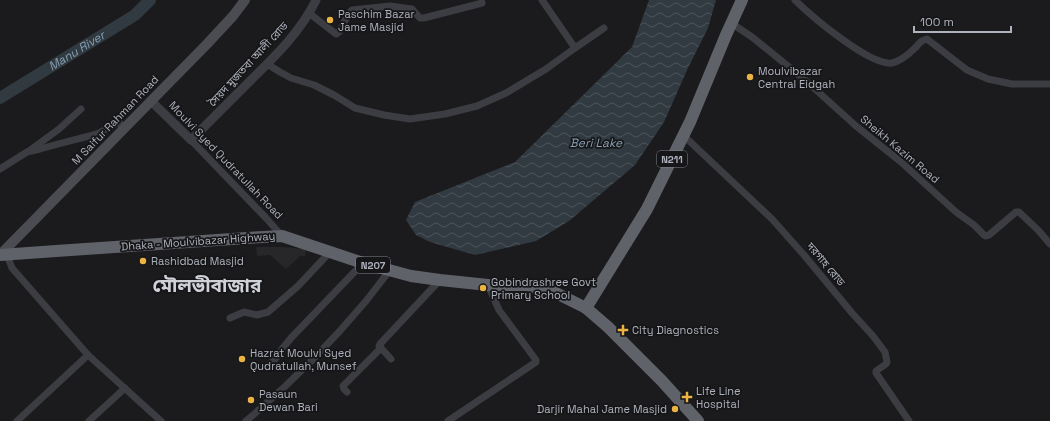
<svg xmlns="http://www.w3.org/2000/svg" width="1050" height="421" viewBox="0 0 1050 421" font-family="'Space Grotesk','Noto Sans Bengali',sans-serif">
<defs>
<pattern id="water-waves" width="16" height="10" patternUnits="userSpaceOnUse"><rect width="16" height="10" fill="#313a41"/><path d="M0 5q4-4 8 0t8 0" fill="none" stroke="#4c545a"/></pattern>
</defs>
<rect width="100%" height="100%" fill="#1b1b1d"/>
<!-- built -->
<path fill="#27272a" d="M 256,247 L 281,247 L 306,249 L 305,256 L 300,256 L 286,269 L 270,255 L 257,256 Z"/>
<!-- water -->
<path fill="url(#water-waves)" d="M 649,0 L 716,0 L 708,28 L 688,68 L 664,122 L 635,165 L 569,221 L 536,241 L 475,255 L 430,242 L 416,235 L 406,220 L 415,202 L 515,162 L 632,47 Z"/>
<g fill="none" stroke-linecap="round" stroke-linejoin="round">
<!-- river -->
<path stroke="#313a41" stroke-width="12" id="s1" d="M 0,98 L 135,15 L 150,0"/>
<!-- minor -->
<g stroke="#3c3d42" stroke-width="7">
<path d="M 795,0 C 811,16 870,66 892,63 C 901,61 909,54 915,48 C 917,46 919,43 922,41 C 923,40 925,40 927,39 L 967,70 L 988,79 L 1012,84 L 1050,84"/>
<path d="M 309,13 L 336,34 L 339,32 L 349,13 L 352,10 L 390,6 L 412,9 L 420,18 L 424,18 L 482,3"/>
<path d="M 731,23 L 752,37 L 805,80 L 856,126 L 901,162 L 956,212 L 974,225 L 984,235 L 986,236 L 989,235 L 1016,212 L 1019,212 L 1038,230 L 1050,244"/>
<path d="M 575,48 L 604,28"/>
<path d="M 267,64 L 280,72 L 291,78 L 314,85 L 334,95 L 355,108 L 384,115 L 410,119 L 445,114 L 477,106 L 506,93 L 546,69 L 575,48 L 542,0"/>
<path d="M 684,136 L 772,219 L 804,255 L 852,313 L 873,336 L 885,352 L 887,362 L 886,364 L 876,371 L 876,373 L 909,421"/>
<path d="M 191,140 L 266,218 L 282,236"/>
<path d="M 29,151 L 59,129 L 81,109"/>
<path d="M 0,169 L 27,152 L 40,149 L 58,144 L 97,134 L 119,122 L 124,129"/>
<path d="M 7,255 L 12,268 L 88,355 L 161,421"/>
<path d="M 230,318 L 244,312 L 257,315 L 268,312 L 298,286 L 330,252"/>
<path d="M 391,359 L 381,348 L 379,346 L 380,344 L 440,280"/>
<path d="M 269,365 L 277,357 L 282,349 L 291,338 L 363,263"/>
<path d="M 347,392 L 344,389 L 343,386 L 381,348"/>
<path d="M 17,421 L 88,355"/>
<path d="M 89,421 L 125,388"/>
<path d="M 246,421 C 289,385 330,344 366,301 C 374,291 382,280 390,270"/>
<path d="M 448,421 L 536,362 L 536,360 L 499,310 L 488,285"/>
</g>
<!-- tertiary -->
<path stroke="#3c3d42" stroke-width="9" d="M 151,101 L 191,140 C 208,123 226,105 243,88 C 270,61 299,35 316,0"/>
<!-- secondary -->
<path stroke="#4a4c52" stroke-width="10" d="M 0,255 L 207,44 L 233,16 L 245,0"/>
<!-- trunk -->
<g stroke="#60626a" stroke-width="12">
<path d="M 0,255 L 56,251 L 247,238 L 282,236 L 363,263 L 411,276 L 440,280 L 488,285 L 527,285 L 556,293 L 586,308 L 608,327 L 662,381 L 698,421"/>
<path d="M 586,308 L 647,209 L 690,122 L 726,35 L 742,0"/>
</g>
</g>
<!-- markers -->
<g fill="#ebb244" stroke="#161618" stroke-width="1.5">
<circle cx="330" cy="20" r="4"/>
<circle cx="750" cy="77" r="4"/>
<circle cx="143" cy="261" r="4"/>
<circle cx="483" cy="288" r="4"/>
<path d="M621 324h4v4h4v4h-4v4h-4v-4h-4v-4h4z"/>
<circle cx="242" cy="359" r="4"/>
<path d="M685 391h4v4h4v4h-4v4h-4v-4h-4v-4h4z"/>
<circle cx="251" cy="400" r="4"/>
<circle cx="675" cy="409" r="4"/>
</g>
<g text-anchor="middle" dominant-baseline="central" stroke-width="3.5" stroke-linejoin="round" paint-order="stroke">
<!-- shield labels -->
<g fill="#161618" stroke="#80838b" stroke-width="1">
<rect x="657" y="151" width="30" height="16" rx="3"/>
<rect x="356" y="257" width="34" height="16" rx="3"/>
</g>
<g font-size="10" font-weight="bold" fill="#aeb2bc">
<text x="672" y="159">N211</text>
<text x="373" y="265">N207</text>
</g>
<!-- poi labels -->
<g font-size="11" fill="#aeb2bc" stroke="#161618" text-anchor="start">
<text x="338" y="14">Paschim Bazar<tspan x="338" dy="13">Jame Masjid</tspan></text>
<text x="758" y="71">Moulvibazar<tspan x="758" dy="13">Central Eidgah</tspan></text>
<text x="151" y="261">Rashidbad Masjid</text>
<text x="491" y="282">Gobindrashree Govt<tspan x="491" dy="13">Primary School</tspan></text>
<text x="632" y="330">City Diagnostics</text>
<text x="250" y="353">Hazrat Moulvi Syed<tspan x="250" dy="13">Qudratullah, Munsef</tspan></text>
<text x="696" y="391">Life Line<tspan x="696" dy="13">Hospital</tspan></text>
<text x="259" y="394">Pasaun<tspan x="259" dy="13">Dewan Bari</tspan></text>
<text x="667" y="409" text-anchor="end">Darjir Mahal Jame Masjid</text>
</g>
<!-- street labels -->
<g font-size="11" fill="#aeb2bc" stroke="#161618">
<text transform="translate(248 64) rotate(-47)">সৈয়দ মুজতবা আলী রোড</text>
<text transform="translate(115 120) rotate(-46)">M Saifur Rahman Road</text>
<text transform="translate(900 149) rotate(40)">Sheikh Kazim Road</text>
<text transform="translate(226 160) rotate(46)">Moulvi Syed Qudratullah Road</text>
<text transform="translate(198 241) rotate(-4)">Dhaka - Moulvibazar Highway</text>
<text transform="translate(826 264) rotate(50)">দরগাহ রোড</text>
</g>
<!-- water labels -->
<g font-size="12" font-style="italic" fill="#87a0b5" stroke="#161618">
<text stroke="none"><textPath href="#s1" startOffset="90">Manu River</textPath></text>
<text x="596" y="143">Beri Lake</text>
</g>
<!-- town labels -->
<g font-size="19" font-weight="bold" fill="#cfd1d8" stroke="#161618">
<text x="207" y="285">মৌলভীবাজার</text>
</g>
</g>
<!-- scale -->
<path d="M914 26v6h97v-6" fill="none" stroke="#aeb2bc" stroke-width="2"/>
<text x="920" y="26" font-size="12" fill="#aeb2bc" stroke="#161618" stroke-width="3" paint-order="stroke">100 m</text>
</svg>
